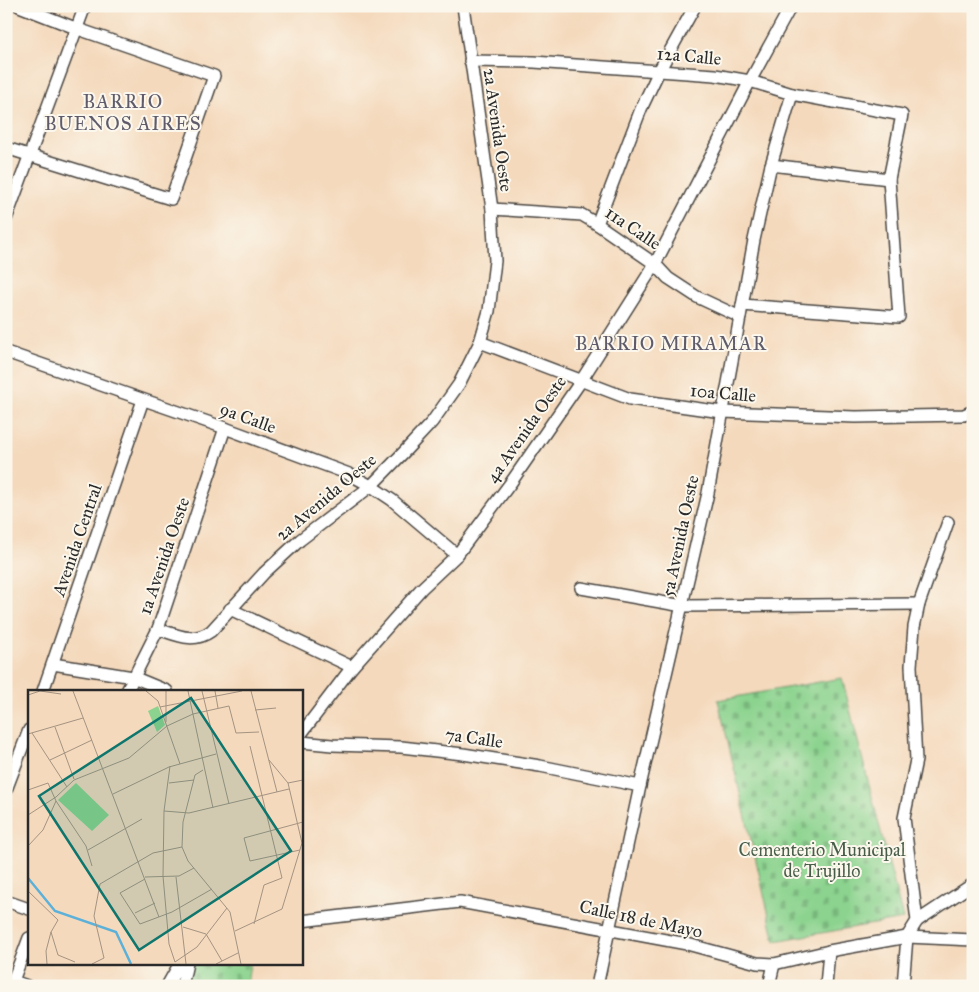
<svg xmlns="http://www.w3.org/2000/svg" width="979" height="992" viewBox="0 0 979 992" font-family="'IM FELL Great Primer',serif">
<defs>
<pattern id="cemetery-stones" width="16" height="16" patternUnits="userSpaceOnUse" patternTransform="scale(1.25)"><rect width="16" height="16" fill="#8bd38e"/><path d="M2 7V4a2 2 0 0 1 4 0v3zM10 15v-3a2 2 0 0 1 4 0v3z" fill="#78b57b"/></pattern>
</defs>
<rect width="100%" height="100%" fill="#fbf7ec"/>
<filter id="ink" filterUnits="userSpaceOnUse"><feTurbulence type="fractalNoise" baseFrequency=".02" numOctaves="2"/><feDisplacementMap in="SourceGraphic" scale="10" xChannelSelector="R" yChannelSelector="G"/><feConvolveMatrix kernelMatrix="1 2 1 2 8 2 1 2 1" color-interpolation-filters="sRGB"/></filter>
<filter id="wash" filterUnits="userSpaceOnUse"><feTurbulence type="fractalNoise" baseFrequency=".0096" numOctaves="4" result="noise"/><feDisplacementMap in="SourceGraphic" scale="20" xChannelSelector="R" yChannelSelector="G"/><feGaussianBlur stdDeviation="1.12" result="paint"/><feColorMatrix in="noise" values="0 0 0 0 0 0 0 0 0 0 0 0 0 0 0 0 0 1.4 0 .05"/><feComposite in="paint" operator="in"/></filter>
<g filter="url(#wash)">
<rect width="100%" height="100%" fill="#f4d9bc"/>
<!-- cemetery -->
<g fill="url(#cemetery-stones)" stroke="#5b7f5c">
<path d="M 842,678 L 903,919 L 775,941 L 718,700 Z"/>
<path d="M 193,963 L 250,963 L 247,986 L 187,986 Z"/>
</g>
</g>
<g filter="url(#ink)">
<g fill="none" stroke-linecap="round" stroke-linejoin="round">
<!-- minor casing -->
<g stroke="#494541" stroke-width="14">
<g id="minor">
<path d="M 470,61 L 534,62 L 715,75 L 750,81 L 792,94 L 902,115 L 889,179 L 899,317 L 742,305"/>
<path d="M 6,148 L 171,199 L 214,76 L 78,29 L 19,6"/>
<path d="M 771,165 L 889,179"/>
<path d="M 492,209 L 582,215 L 597,224 L 655,264 L 668,278 L 697,297 L 740,317"/>
<path d="M 6,219 L 85,6"/>
<path d="M 597,224 L 641,109 L 659,71 L 695,6"/>
<path d="M 480,342 L 630,399 L 722,412 L 855,417 L 964,415 L 973,411"/>
<path d="M 6,352 L 225,428 L 349,474 L 371,486 L 392,500 L 457,555"/>
<path d="M 581,588 L 683,606 L 919,604"/>
<path d="M 230,609 L 352,667"/>
<path d="M 158,629 C 177,635 193,644 211,631 L 264,573 L 300,540 L 371,486 L 405,451 L 432,422 L 459,384 L 480,342 L 489,311 L 495,261 L 492,209 L 463,6"/>
<path d="M 53,664 L 133,677 L 167,691"/>
<path d="M 43,691 L 143,400"/>
<path d="M 127,691 L 158,629 L 225,428"/>
<path d="M 301,734 L 352,667 L 421,589 L 457,555 L 512,481 L 581,381 L 655,264 L 750,81 L 791,6"/>
<path d="M 301,742 L 332,745 L 401,747 L 463,754 L 540,766 L 640,786"/>
<path d="M 6,790 L 29,730"/>
<path d="M 6,901 L 29,909"/>
<path d="M 301,921 L 460,902 L 687,944 L 757,963 L 774,964 L 829,951 L 907,937 L 973,940"/>
<path d="M 917,921 L 973,884"/>
<path d="M 8,979 L 27,986"/>
<path d="M 11,986 L 29,938"/>
<path d="M 167,986 L 180,963"/>
<path d="M 182,986 L 187,963"/>
<path d="M 597,986 L 640,786 L 708,493 L 754,240 L 771,165 L 792,94"/>
<path d="M 769,986 L 774,964"/>
<path d="M 826,986 L 829,951"/>
<path d="M 903,986 L 907,937 L 917,921 L 904,818 L 916,760 L 911,666 L 914,627 L 919,604 L 948,522"/>
</g>
</g>
<!-- minor -->
<use href="#minor" stroke="#fff" stroke-width="11"/>
</g>
</g>
<g text-anchor="middle" dominant-baseline="central" stroke-width="4" stroke-linejoin="round" paint-order="stroke">
<!-- street labels -->
<g font-size="18" fill="#2b2b2b" stroke="#fbf7ec">
<text transform="translate(689 56) rotate(5)">12a Calle</text>
<text transform="translate(498 130) rotate(82)">2a Avenida Oeste</text>
<text transform="translate(633 228) rotate(34)">11a Calle</text>
<text transform="translate(723 393) rotate(5)">10a Calle</text>
<text transform="translate(248 418) rotate(20)">9a Calle</text>
<text transform="translate(526 429) rotate(-55)">4a Avenida Oeste</text>
<text transform="translate(326 497) rotate(-40)">2a Avenida Oeste</text>
<text transform="translate(680 536) rotate(-78)">5a Avenida Oeste</text>
<text transform="translate(77 540) rotate(-71)">Avenida Central</text>
<text transform="translate(164 556) rotate(-71)">1a Avenida Oeste</text>
<text transform="translate(474 738) rotate(8)">7a Calle</text>
<text transform="translate(641 919) rotate(12)">Calle 18 de Mayo</text>
</g>
<!-- park labels -->
<g font-size="18" fill="#485d49" stroke="#fbf7ec">
<text x="822" y="850">Cementerio Municipal<tspan x="822" dy="21">de Trujillo</tspan></text>
</g>
<!-- neighbourhood labels -->
<g font-size="19" letter-spacing="1" fill="#5f5b6b" stroke="#fbf7ec">
<text x="123" y="101">BARRIO<tspan x="123" dy="22">BUENOS AIRES</tspan></text>
<text x="671" y="343">BARRIO MIRAMAR</text>
</g>
</g>
<!-- overview -->
<g transform="translate(28 690)">
<rect width="275" height="275" fill="#f4d9bc"/>
<path d="M 130,16 L 137,35 L 129,42 L 120,21 ZM 48,93 L 81,125 L 64,141 L 30,110 Z" fill="#8bd38e"/>
<path fill="none" stroke="#5db1d9" stroke-width="2.5" d="M 0,188 L 27,221 L 88,242 L 103,274"/>
<path fill="none" stroke="#a49382" stroke-width="1" d="M 45,1 L 131,227M 118,1 L 130,11 L 152,74M 138,1 L 138,32M 160,1 L 185,118M 174,1 L 201,114M 187,1 L 190,18M 223,1 L 249,102M 0,5 L 12,1 L 33,4M 132,17 L 214,1M 227,20 L 248,18M 27,37 L 46,89M 4,43 L 39,97M 0,44 L 55,28M 222,56 L 254,188 L 236,195 L 226,234M 22,70 L 64,50M 142,76 L 136,121 L 135,186 L 141,254 L 147,272 L 169,257 L 199,218M 175,80 L 167,85 L 155,132 L 154,157 L 160,171 L 202,222 L 213,274M 141,93 L 166,90M 260,93 L 275,90M 0,100 L 20,93 L 28,111 L 58,156 L 64,176M 85,104 L 141,77 L 188,64M 136,121 L 161,123 L 261,99M 0,125 L 28,107 L 46,90 L 101,68 L 139,36 L 165,24 L 201,16 L 208,43 L 231,42M 0,156 L 15,140 L 28,111M 60,160 L 114,129M 272,160 L 222,171 L 216,148 L 275,132M 117,187 L 151,186 L 166,178M 148,187 L 158,274M 117,189 L 92,203 L 112,234 L 144,222 L 184,199M 0,201 L 30,230 L 23,242M 107,223 L 127,213M 155,237 L 178,244 L 194,271M 207,241 L 254,219 L 274,153 L 260,93 L 241,70M 19,274 L 18,261 L 23,242 L 30,265 L 47,272M 64,274 L 76,268 L 66,226 L 72,194 L 125,163 L 154,157M 188,274 L 210,263"/>
<path fill="#0f766e" fill-opacity="0.15" stroke="#0f766e" stroke-width="2.5" d="M 163,8 L 263,161 L 111,260 L 11,106 Z"/>
<rect width="275" height="275" fill="none" stroke="#2b2b2b" stroke-width="2.5"/>
</g>
<!-- margin -->
<rect width="979" height="992" fill="none" stroke="#fbf7ec" stroke-width="25"/>
</svg>
